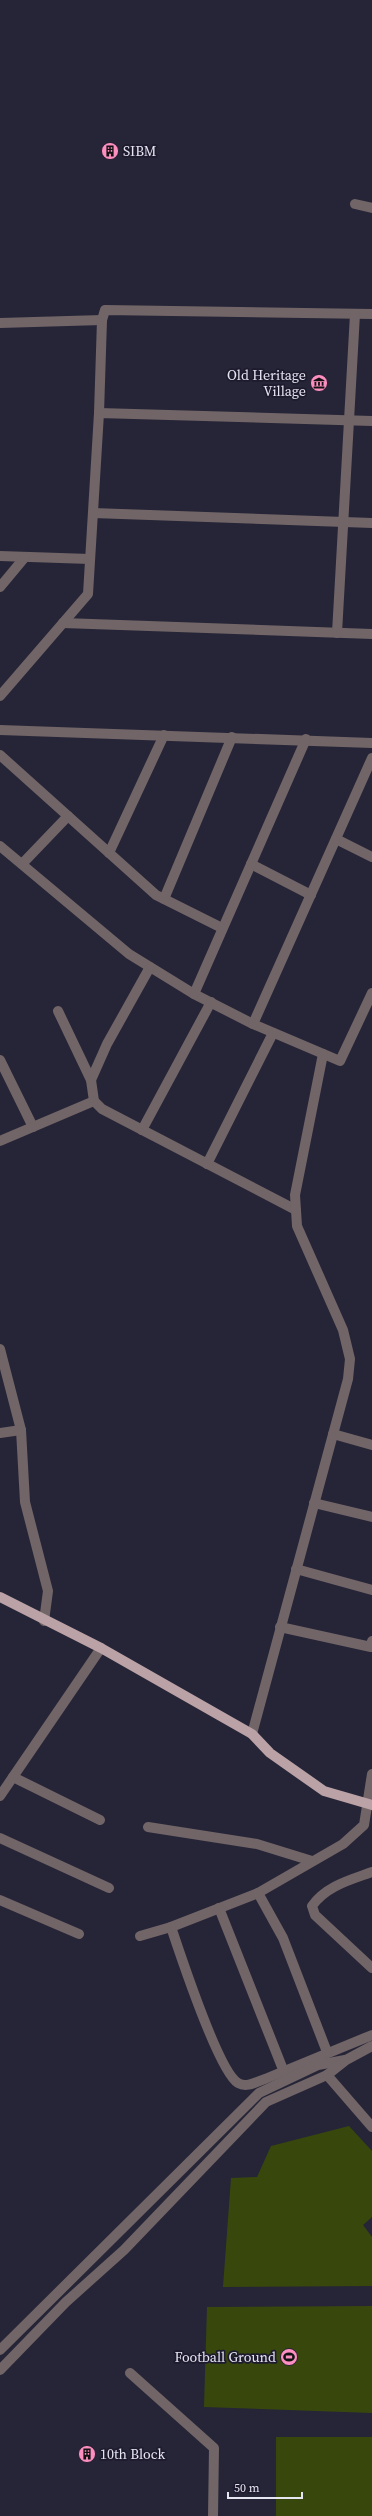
<svg xmlns="http://www.w3.org/2000/svg" width="372" height="2516" viewBox="0 0 372 2516" font-family="'Source Serif 4',serif">
<rect width="100%" height="100%" fill="#262537"/>
<g fill="#38480d">
<path d="M349 2126 372 2151V2217L363 2225 372 2237V2286L223 2287 231 2178 257 2177 271 2146Z"/>
<path d="M372 2306V2413L204 2407 207 2307Z"/>
<rect x="276" y="2437" width="96" height="79"/>
</g>
<g fill="none" stroke-linecap="round" stroke-linejoin="round">
<g stroke="#716567" stroke-width="10">
<path d="M355 204 372 208"/>
<path d="M0 323 102 320"/>
<path d="M99 413 102 320 105 310 372 314"/>
<path d="M93 513 372 523"/>
<path d="M0 556 90 559"/>
<path d="M0 587 25 557"/>
<path d="M63 623 372 634"/>
<path d="M337 633 355 314"/>
<path d="M0 696 88 594 99 413 372 421"/>
<path d="M0 730 372 743"/>
<path d="M0 755 156 895 222 928"/>
<path d="M336 839 372 857"/>
<path d="M0 846 129 954 194 994 253 1024 340 1061 372 993"/>
<path d="M109 853 164 735"/>
<path d="M22 864 68 816"/>
<path d="M251 864 311 895"/>
<path d="M164 899 232 737"/>
<path d="M150 967 107 1044 91 1080 94 1101 102 1109 296 1210"/>
<path d="M194 994 306 739"/>
<path d="M58 1011 91 1080"/>
<path d="M253 1024 372 758"/>
<path d="M0 1060 33 1127"/>
<path d="M142 1130 211 1002"/>
<path d="M0 1141 94 1101"/>
<path d="M207 1164 273 1033"/>
<path d="M0 1349 21 1430 25 1502 48 1591 44 1621"/>
<path d="M0 1433 21 1430"/>
<path d="M333 1434 372 1445"/>
<path d="M314 1503 372 1517"/>
<path d="M296 1569 372 1590"/>
<path d="M280 1627 371 1647 372 1641"/>
<path d="M252 1734 348 1379 350 1359 343 1330 297 1226 295 1195 323 1054"/>
<path d="M372 1774 364 1825 343 1844 258 1893 171 1927C180 1954 219 2072 238 2083 247 2088 256 2082 265 2079L372 2035"/>
<path d="M13 1777 100 1820"/>
<path d="M0 1796 101 1648"/>
<path d="M148 1827 257 1844 312 1861"/>
<path d="M0 1838 109 1888"/>
<path d="M372 1872C350 1880 326 1886 312 1906L315 1915 372 1968"/>
<path d="M258 1893 283 1938 327 2052"/>
<path d="M0 1900 79 1934"/>
<path d="M219 1908 284 2072"/>
<path d="M140 1936 171 1927"/>
<path d="M327 2075 372 2127"/>
<path d="M0 2350 259 2093 318 2065 345 2060"/>
<path d="M0 2370 66 2302 124 2250 266 2102 327 2075 346 2060 372 2046"/>
<path d="M130 2373 214 2448 213 2516"/>
</g>
<path stroke="#bba2a6" stroke-width="10" d="M0 1597 101 1648 252 1734 270 1753 324 1791 372 1805"/>
</g>
<defs>
<g id="building-disc" transform="scale(0.9)"><circle r="9.5" fill="#fd8ec0" stroke="#1d1b2d"/><path d="M-4-6H4V6H1V3H-1V6H-4ZM-2.5-4.3h1.7v1.8h-1.7ZM.8-4.3h1.7v1.8H.8ZM-2.5-1h1.7V.8h-1.7ZM.8-1h1.7V.8H.8Z" fill="#111"/></g>
<g id="museum-disc" transform="scale(0.9)"><circle r="9.5" fill="#fd8ec0" stroke="#1d1b2d"/><path d="M0-6L6-3V-2H-6V-3ZM-5-1h2V3h-2ZM-1-1h2V3h-2ZM3-1h2V3H3ZM-6 4H6V6H-6Z" fill="#111"/></g>
<g id="stadium-disc" transform="scale(0.9)"><circle r="9.5" fill="#fd8ec0" stroke="#1d1b2d"/><path d="M0-5a6.5 5 0 1 0 0 10a6.5 5 0 1 0 0-10ZM-3.5-1.8h7v3.6h-7Z" fill="#111"/></g>
</defs>
<g fill-rule="evenodd">
<use href="#building-disc" x="110" y="151"/>
<use href="#museum-disc" x="319" y="383"/>
<use href="#stadium-disc" x="289" y="2357"/>
<use href="#building-disc" x="87" y="2454"/>
</g>
<g text-anchor="middle" dominant-baseline="central" stroke-width="3.5" stroke-linejoin="round" paint-order="stroke">
<g font-size="14" fill="#e6e5f2" stroke="#1d1b2d" text-anchor="start">
<text x="123" y="151">SIBM</text>
<text x="306" y="375" text-anchor="end">Old Heritage<tspan x="306" dy="16">Village</tspan></text>
<text x="276" y="2357" text-anchor="end">Football Ground</text>
<text x="100" y="2454">10th Block</text>
</g>
</g>
<path d="M228 2492v6h74v-6" fill="none" stroke="#e6e5f2" stroke-width="2"/>
<text x="234" y="2492" font-size="12" fill="#e6e5f2" stroke="#1d1b2d" stroke-width="3" paint-order="stroke">50 m</text>
</svg>
